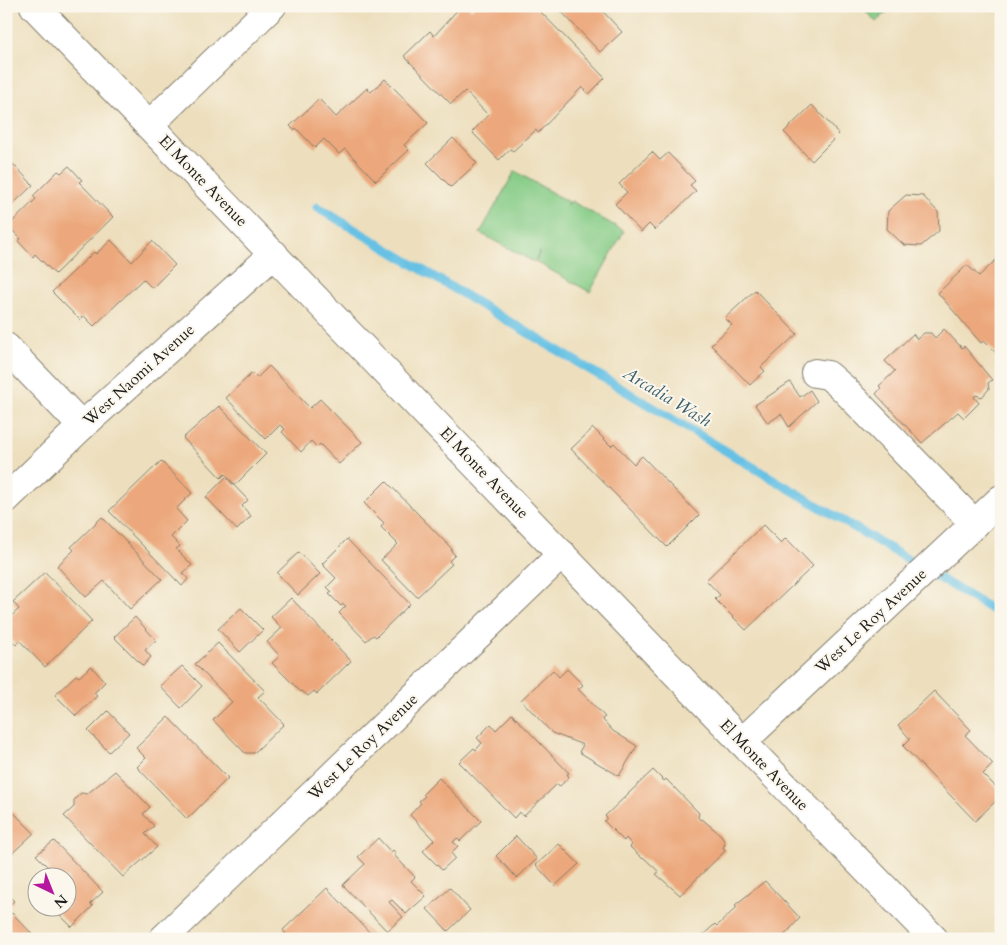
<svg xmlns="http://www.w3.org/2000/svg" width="1007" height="945" viewBox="0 0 1007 945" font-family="Cardo,serif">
<rect width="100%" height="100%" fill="#fbf7ec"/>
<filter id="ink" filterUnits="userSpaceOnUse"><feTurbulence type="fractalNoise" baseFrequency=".02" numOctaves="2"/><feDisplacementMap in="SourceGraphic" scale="10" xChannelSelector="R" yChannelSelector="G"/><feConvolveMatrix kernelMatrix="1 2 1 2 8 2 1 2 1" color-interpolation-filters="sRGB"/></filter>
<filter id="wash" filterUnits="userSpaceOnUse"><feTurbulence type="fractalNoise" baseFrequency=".0096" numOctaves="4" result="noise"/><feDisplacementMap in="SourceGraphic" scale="20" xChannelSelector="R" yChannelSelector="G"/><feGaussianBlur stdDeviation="1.12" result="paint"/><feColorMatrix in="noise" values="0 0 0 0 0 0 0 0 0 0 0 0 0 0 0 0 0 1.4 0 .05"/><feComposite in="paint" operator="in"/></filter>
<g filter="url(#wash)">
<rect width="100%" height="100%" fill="#eddfbe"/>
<g fill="#86cc87" stroke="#517452">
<path d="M861 6H893L876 22Z"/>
<path d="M515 171 568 202 567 207 571 201 624 231 590 292 536 262 540 251 534 262 480 233Z"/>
</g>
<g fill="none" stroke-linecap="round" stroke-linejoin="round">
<path stroke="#66c1e4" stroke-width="9" d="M317 207 1001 615"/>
</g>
<g id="blocks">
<g fill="#eca87b">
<path d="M461 6H468L471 10 475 6H535L605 78 589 94 582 87 538 133 536 130 513 151 510 149 499 160 472 132 488 115 465 91 451 104 404 56 430 31 434 36Z"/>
<path d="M556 6H598L622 32 600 52Z"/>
<path d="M385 79 428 123 404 145 409 150 376 181 345 149 339 154 324 139 315 148 296 128 294 130 290 126 319 99 336 117 367 88 371 92Z"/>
<path d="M812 105 839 134 812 161 784 132Z"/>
<path d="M453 138 477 163 451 187 427 163Z"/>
<path d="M652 152 660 160 668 153 695 181 690 185 696 191 655 230 649 224 641 232 615 204 627 192 619 184Z"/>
<path d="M13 164 33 185 10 207 6 204V170Z"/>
<path d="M69 166 82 180 79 182 113 217 55 274 35 254 33 257 18 241 21 239 8 226 36 199 33 196 58 171 61 173Z"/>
<path d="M906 195 923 196 938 212 939 231 921 246 904 245 887 229 888 211Z"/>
<path d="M111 240 132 262 152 241 175 265 152 288 143 279 94 326 84 316 80 320 52 292 94 252 96 254Z"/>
<path d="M1001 249V358L984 341 981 343 938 293 967 265 979 276 997 259V252Z"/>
<path d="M755 290 797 334 761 367 765 371 750 385 711 345 732 325 725 318Z"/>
<path d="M944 329 962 348 964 346 992 380 988 383 989 389 982 397 976 395 974 397 979 403 964 418 958 412 922 443 876 394 881 388 879 386 895 371 885 361 913 334 917 339 924 333H931L935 338Z"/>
<path d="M269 366 310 408 320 399 362 442 339 464 320 444 317 447 311 441 301 452 282 432 285 429 280 425 266 439 226 398 252 373 257 378Z"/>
<path d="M790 382 800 397 810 390 817 401 789 427 781 414 768 423 755 405Z"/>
<path d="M219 406 266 454 235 485 225 474 221 478 183 438Z"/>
<path d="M593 428 611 446 614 443 634 464 642 456 699 515 667 547 571 449Z"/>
<path d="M161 461 192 493 176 509 187 521 171 537 180 546 176 549 192 565 183 573 188 579 182 586 109 511Z"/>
<path d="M226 477 248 500 242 506 251 516 237 530 206 497Z"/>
<path d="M386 481 452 549 451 551 455 555 449 561 452 564 417 597 381 560 398 544 381 527 384 523 364 503Z"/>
<path d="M102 517 162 579 130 609 104 581 86 597 57 566 74 550 71 547Z"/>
<path d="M763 525 781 543 786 538 813 566 746 630 715 599 720 595 706 580Z"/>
<path d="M347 539 410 604 376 637 373 635 366 641 339 613 346 606 343 604 341 606 329 594 332 592 327 587 336 578 322 564Z"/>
<path d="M299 552 320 574 298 595 277 573Z"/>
<path d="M45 572 92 621 45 667 20 641 16 645 7 635 11 631 6 626V621L19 609 13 602Z"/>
<path d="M291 598 351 661 317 694 314 691 308 696 302 691 301 692 272 663 280 656 267 642 282 628 271 617Z"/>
<path d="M241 608 263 630 240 652 218 629Z"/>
<path d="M135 617 156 640 145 650 151 657 143 666 114 637Z"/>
<path d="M218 643 265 691 258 697 284 724 254 753H245L213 720 232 702 195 664Z"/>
<path d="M91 666 105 682 94 693 97 696 76 716 55 695 76 675 79 677Z"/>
<path d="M182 666 202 686 181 708 160 686Z"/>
<path d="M567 669 583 685 578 689 605 717 602 719 613 731 637 746 619 776 579 752 583 745 552 733 521 700 553 670 559 677Z"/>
<path d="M934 691 971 730 965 735 993 764 983 774 1001 792V796L975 821 903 746 910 739 898 725Z"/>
<path d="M108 711 129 733 109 752 88 731Z"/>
<path d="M512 714 569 773 567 774 569 777 560 786 557 784 524 816 519 812 514 818 459 762 474 748 476 750 482 743 477 738 491 724 496 730Z"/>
<path d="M168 717 228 778 187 819 137 767 146 758 136 748Z"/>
<path d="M653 770 664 781 666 779 699 813 698 817 700 820 702 819 721 835 725 843 723 848 726 850 680 895 656 874 659 872 644 858 643 859 630 847 632 845 626 838 624 841 604 821 607 818 605 816Z"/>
<path d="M115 771 150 807 143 814 154 826 145 834 157 847 123 877 64 816 74 807V800L81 793 87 794Z"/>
<path d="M439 778 481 821 460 841 457 838 453 842 458 846 451 853 455 858 442 870 423 851 434 840 410 815 421 803 419 801 425 796 423 794Z"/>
<path d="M12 811 34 833 6 859V817Z"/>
<path d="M516 836 537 859 517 878 496 856Z"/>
<path d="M378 838 391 852 393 850 396 853 394 855 415 877 411 881 426 896 406 914 392 900 389 902 403 917 387 931 343 885 365 864 358 857Z"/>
<path d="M54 841 103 892 90 904 93 906 72 927 53 908H68V878H41L50 869 36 855Z"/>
<path d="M559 844 579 864 555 886 536 865Z"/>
<path d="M38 875V891L31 881Z"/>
<path d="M765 881 800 918 781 939H704L702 936 715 924 717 926 737 907 735 905Z"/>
<path d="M327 888 376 939H288L285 935 286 934 283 930Z"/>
<path d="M450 888 470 910 448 931 427 909Z"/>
<path d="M6 893 14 901 6 908Z"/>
<path d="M12 913 37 939H6V919Z"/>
</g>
</g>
</g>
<g filter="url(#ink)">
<use href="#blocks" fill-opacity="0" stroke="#847e6d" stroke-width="1"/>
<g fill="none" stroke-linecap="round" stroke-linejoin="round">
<g stroke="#847e6d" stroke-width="30">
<g id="minor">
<path d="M34 6 742 742 934 939"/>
<path d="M149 125 272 6"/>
<path d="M6 347 82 426"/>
<path d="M815 373 828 375 843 388 975 524"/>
<path d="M6 499 82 426 274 254"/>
<path d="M742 742 1001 499"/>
<path d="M163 939 562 554"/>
</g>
</g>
<use href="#minor" stroke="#fff" stroke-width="28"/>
</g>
</g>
<g text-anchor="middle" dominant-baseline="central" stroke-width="4" stroke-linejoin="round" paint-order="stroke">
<g font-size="16" fill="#1c1c1c" stroke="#fbf7ec">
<text transform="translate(203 181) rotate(46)">El Monte Avenue</text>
<text transform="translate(139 375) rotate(-42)">West Naomi Avenue</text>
<text transform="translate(484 473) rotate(46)">El Monte Avenue</text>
<text transform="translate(871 621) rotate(-43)">West Le Roy Avenue</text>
<text transform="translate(363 747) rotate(-44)">West Le Roy Avenue</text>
<text transform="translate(764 765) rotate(46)">El Monte Avenue</text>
</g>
<g font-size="18" font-style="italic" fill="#3a5e6c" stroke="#fbf7ec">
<text transform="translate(667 397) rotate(31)">Arcadia Wash</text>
</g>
</g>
<rect width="1007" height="945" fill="none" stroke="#fbf7ec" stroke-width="25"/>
<g transform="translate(52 892) rotate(137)"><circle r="24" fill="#fbf7ec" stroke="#a29f99"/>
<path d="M0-4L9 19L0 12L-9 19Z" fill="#b5179e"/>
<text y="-8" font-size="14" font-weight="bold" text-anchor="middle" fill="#1c1c1c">N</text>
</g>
</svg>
